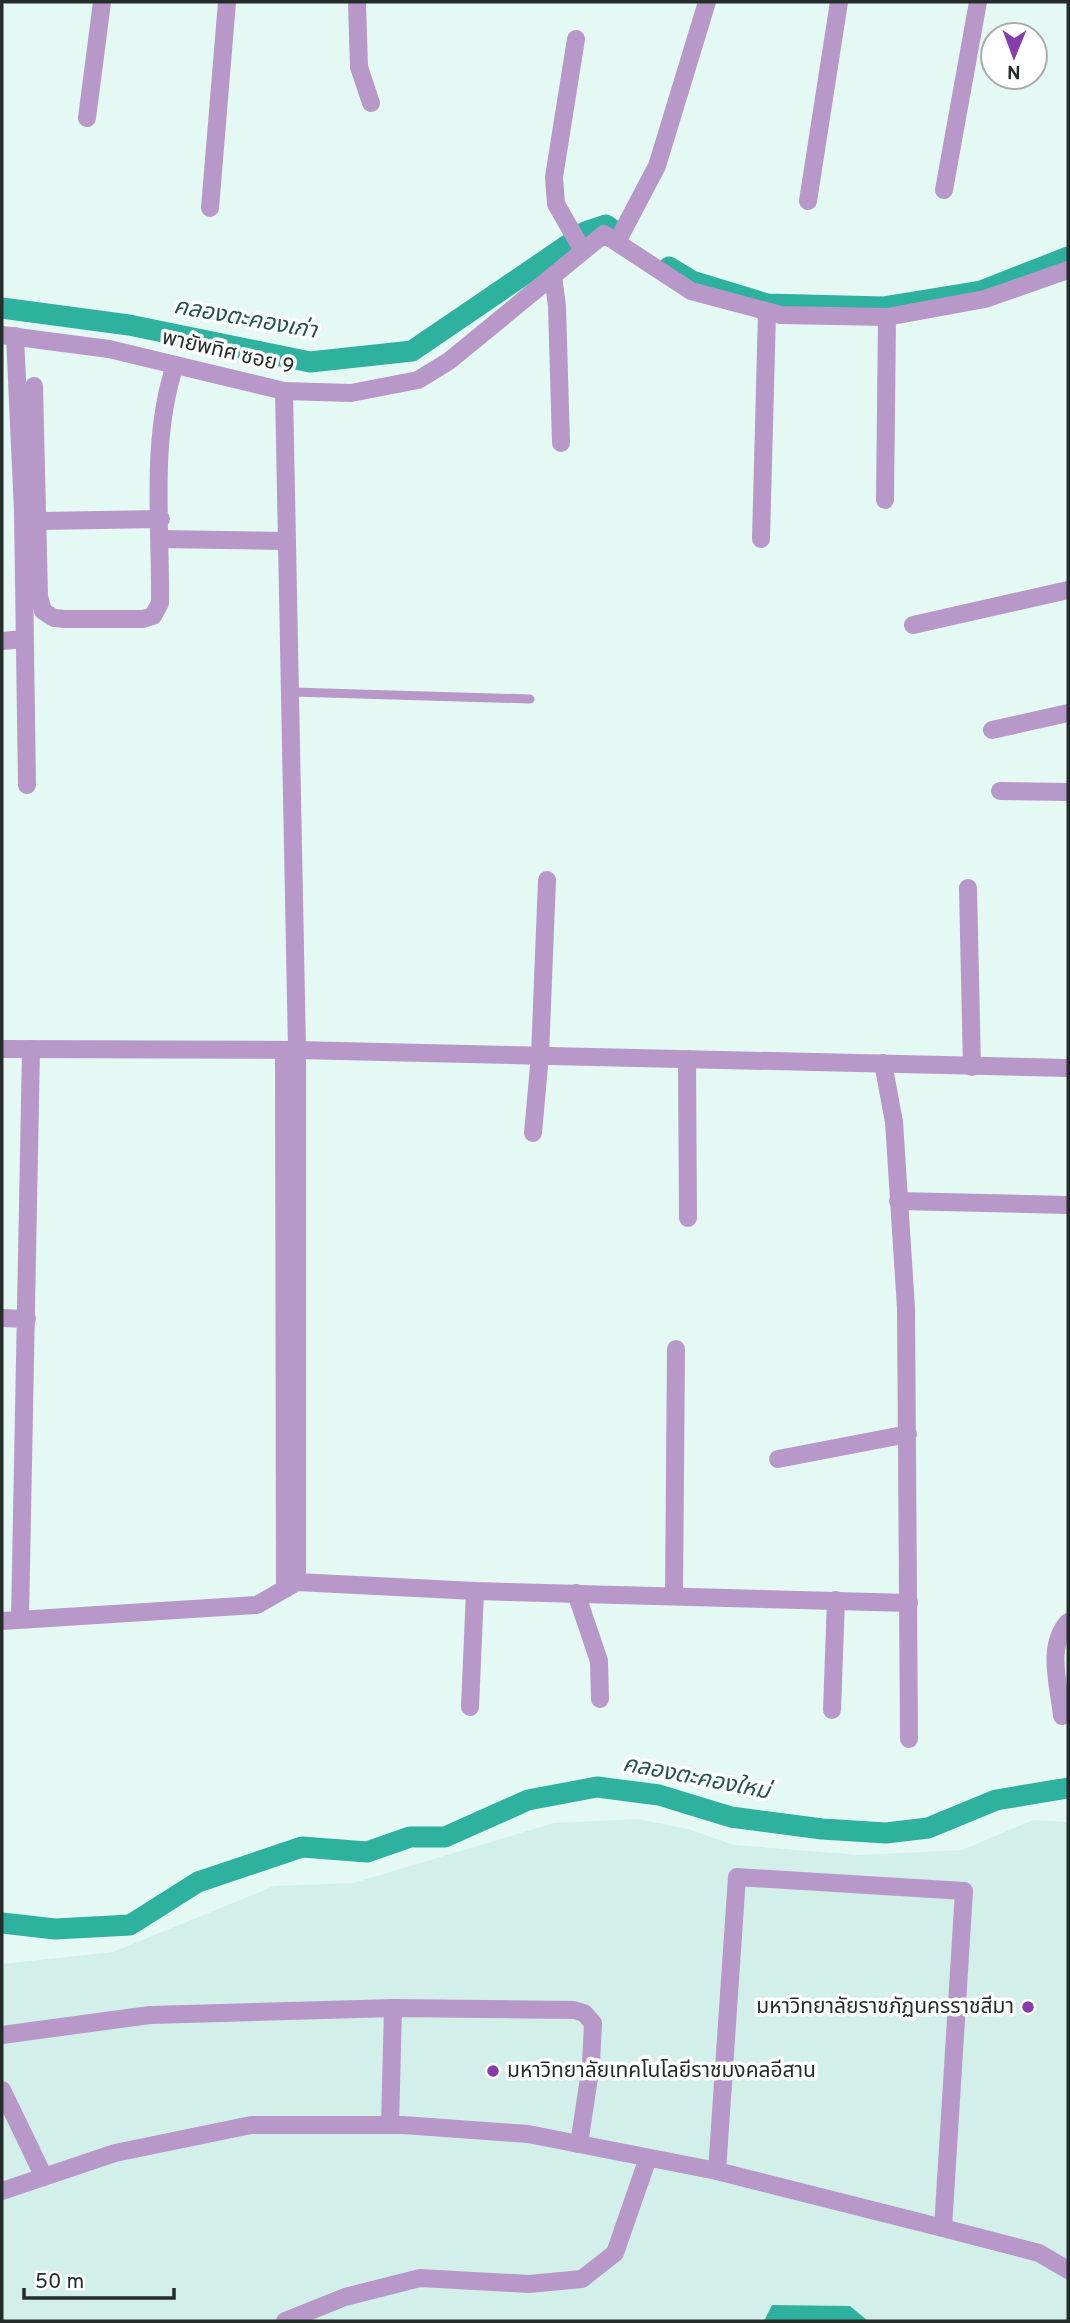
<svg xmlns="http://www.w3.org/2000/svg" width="1070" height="2323" viewBox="0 0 1070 2323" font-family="Overpass,'Noto Sans Thai',sans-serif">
<rect width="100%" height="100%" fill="#e4f9f4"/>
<path fill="#d2f0e9" d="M638 1819 688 1829 734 1845 861 1855 962 1850 1033 1820 1068 1822V2321H2V1964L113 1952 274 1886 353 1883 554 1823Z"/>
<path fill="#2fb19f" d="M772 2305 850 2306 868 2321H764Z"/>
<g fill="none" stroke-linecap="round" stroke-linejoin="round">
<g stroke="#2fb19f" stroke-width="21">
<path d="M585 232 606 225 613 230"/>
<path d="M669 267 692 281 767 304 883 307 981 291 1068 257"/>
<path d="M2 308 129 325 310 362 412 351 572 242"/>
<path d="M2 1923 55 1929 130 1925 198 1882 302 1847 367 1852 410 1837H445L528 1800 597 1787 659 1795 731 1817 822 1829 886 1833 928 1828 996 1800 1068 1788"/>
</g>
<path stroke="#b798c9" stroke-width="9" d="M292 692 530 699"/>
<g stroke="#b798c9" stroke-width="18">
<path d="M357 2 359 67 371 103"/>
<path d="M576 39 554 177 556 204 583 251"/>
<path d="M87 118 102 2"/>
<path d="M944 190 978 2"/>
<path d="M808 201 839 2"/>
<path d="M210 208 227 2"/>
<path d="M617 242 657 166 707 2"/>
<path d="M553 276 557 306 561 443"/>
<path d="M2 335 109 349 284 391 351 393 418 380 449 361 604 234 691 291 781 315 887 317 985 299 1068 270"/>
<path d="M15 336 23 512 27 785"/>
<path d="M34 386 39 596 43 611 54 618 65 619H143L153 616 160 603C161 524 150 441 175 365"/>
<path d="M284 391 297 1050V1582"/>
<path d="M885 500 887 317"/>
<path d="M39 521 161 519"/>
<path d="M161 539 287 541"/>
<path d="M761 539 767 312"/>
<path d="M913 625 1068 590"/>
<path d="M2 641 24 639"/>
<path d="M992 730 1068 713"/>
<path d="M1000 791 1068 792"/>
<path d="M968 888 972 1067"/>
<path d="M2 1049 297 1050 1068 1068"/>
<path d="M284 1050 285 1589"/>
<path d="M687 1059 688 1218"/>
<path d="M883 1063 894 1122 906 1308 909 1739"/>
<path d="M533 1133 540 1055 547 880"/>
<path d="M898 1201 1068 1205"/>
<path d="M2 1318 27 1319"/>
<path d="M778 1459 908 1434"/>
<path d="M576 1593 599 1661 600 1699"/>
<path d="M674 1595 676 1349"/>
<path d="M20 1619 31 1049"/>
<path d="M2 1621 257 1605 297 1582 475 1591 909 1603"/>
<path d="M470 1707 475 1591"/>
<path d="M832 1710 836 1600"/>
<path d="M1062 1716C1059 1685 1046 1647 1068 1622"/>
<path d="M2 2035 150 2015 393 2008 574 2010 584 2013 593 2023 591 2064"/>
<path d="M2 2090 44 2177"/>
<path d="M390 2125 393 2008"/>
<path d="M579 2144 589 2078"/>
<path d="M717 2171 737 1877 964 1891 943 2228"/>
<path d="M2 2191 115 2153 251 2125H403L528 2134 717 2171 943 2228 1039 2253 1068 2270"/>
<path d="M285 2321 345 2297 420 2278 529 2284 582 2279 615 2253 648 2158"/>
</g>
</g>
<g fill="#873cae" stroke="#fff" stroke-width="2.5">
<circle cx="1028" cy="2007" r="7"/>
<circle cx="493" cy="2071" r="7"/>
</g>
<g text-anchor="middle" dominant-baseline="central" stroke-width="7" stroke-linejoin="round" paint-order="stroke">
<g font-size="21" fill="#252d2b" stroke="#fff">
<text transform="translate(228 353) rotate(13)">พายัพทิศ ซอย 9</text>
</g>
<g font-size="21" fill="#252d2b" stroke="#fff" text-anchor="end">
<text x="1014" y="2007">มหาวิทยาลัยราชภัฏนครราชสีมา</text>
<text x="507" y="2071" text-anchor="start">มหาวิทยาลัยเทคโนโลยีราชมงคลอีสาน</text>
</g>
<g font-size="23" font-style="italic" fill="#22554d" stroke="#fff">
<text transform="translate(245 320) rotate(10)">คลองตะคองเก่า</text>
<text transform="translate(696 1779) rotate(11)">คลองตะคองใหม่</text>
</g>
</g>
<rect width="1070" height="2323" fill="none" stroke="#252d2b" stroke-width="7"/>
<g transform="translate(1014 56) rotate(181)"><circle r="33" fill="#ffffff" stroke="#a8abaa" stroke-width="2"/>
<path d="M0-5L12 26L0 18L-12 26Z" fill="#873cae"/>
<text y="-10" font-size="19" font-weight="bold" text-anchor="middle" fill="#252d2b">N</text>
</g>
<path d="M24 2288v10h150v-10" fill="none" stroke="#252d2b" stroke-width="3.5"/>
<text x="35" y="2288" font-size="21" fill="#252d2b" stroke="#ffffff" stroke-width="5" paint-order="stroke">50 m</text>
</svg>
